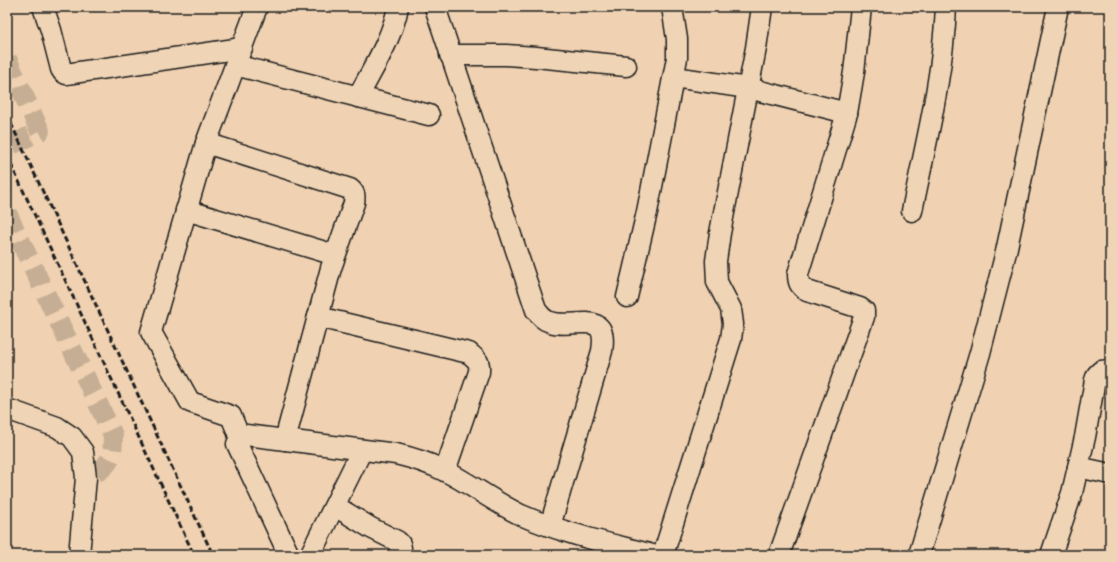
<svg xmlns="http://www.w3.org/2000/svg" width="1117" height="562" viewBox="0 0 1117 562" font-family="'Gochi Hand',sans-serif">
<rect width="100%" height="100%" fill="#f0d2b2"/>
<filter id="ink" filterUnits="userSpaceOnUse"><feTurbulence type="fractalNoise" baseFrequency=".025" numOctaves="2"/><feDisplacementMap in="SourceGraphic" scale="8" xChannelSelector="R" yChannelSelector="G"/><feConvolveMatrix kernelMatrix="1 2 1 2 8 2 1 2 1" color-interpolation-filters="sRGB"/></filter>
<g filter="url(#ink)">
<g fill="none" stroke-linecap="round" stroke-linejoin="round">
<g stroke="#c6ae94" stroke-width="20" stroke-dasharray="20 10" stroke-linecap="butt">
<path d="M7 59 40 131 7 147"/>
<path d="M7 213 113 435C113 461 109 467 86 478"/>
</g>
<g stroke="#1c1c1c" stroke-width="23">
<g id="street">
<path d="M43 7 51 30 61 69 63 72 66 74 242 48"/>
<path d="M435 7 536 310C540 315 543 320 550 322 574 330 609 307 602 351L550 526"/>
<path d="M450 55H506L536 57 626 66"/>
<path d="M235 65 429 115"/>
<path d="M674 77 748 88 847 113"/>
<path d="M358 97C373 68 392 39 398 7"/>
<path d="M206 143 350 189C355 193 355 196 354 203L331 268 285 440"/>
<path d="M186 210 335 255"/>
<path d="M912 211C926 143 943 76 946 7"/>
<path d="M627 297 647 212 677 58V39L672 7"/>
<path d="M318 317 469 353C477 360 480 361 479 372L445 471"/>
<path d="M7 409 57 427 72 437 83 452 86 478 79 555"/>
<path d="M240 438 231 416 190 402 151 332 206 143 257 7"/>
<path d="M1078 467 1110 474"/>
<path d="M335 506 371 528 397 541 400 544 401 548 399 555"/>
<path d="M289 555 237 444 240 438 246 435 396 454C413 458 429 463 445 471 471 484 494 502 521 515 562 533 608 543 652 555"/>
<path d="M310 555 362 450"/>
<path d="M663 555 731 339 733 324 731 309 717 282 716 261 720 233 756 48 762 7"/>
<path d="M779 555 864 317V311L860 308 807 291C800 286 798 283 798 274L847 113 854 72 861 7"/>
<path d="M919 555 980 353 1006 252 1058 7"/>
<path d="M1051 555 1072 493 1085 437 1095 380 1097 375 1101 371 1110 370"/>
</g>
</g>
<use href="#street" stroke="#efd5b6" stroke-width="20"/>
<g stroke="#1c1c1c" stroke-width="3" stroke-dasharray="6 3" stroke-linecap="butt">
<path d="M7 115 213 555"/>
<path d="M7 156 194 555"/>
</g>
</g>
</g>
<rect width="1117" height="562" fill="none" stroke="#efd5b6" stroke-width="24"/>
<rect x="12" y="12" width="1093" height="538" fill="none" stroke="#1c1c1c" stroke-width="1.5" filter="url(#ink)"/>
</svg>
